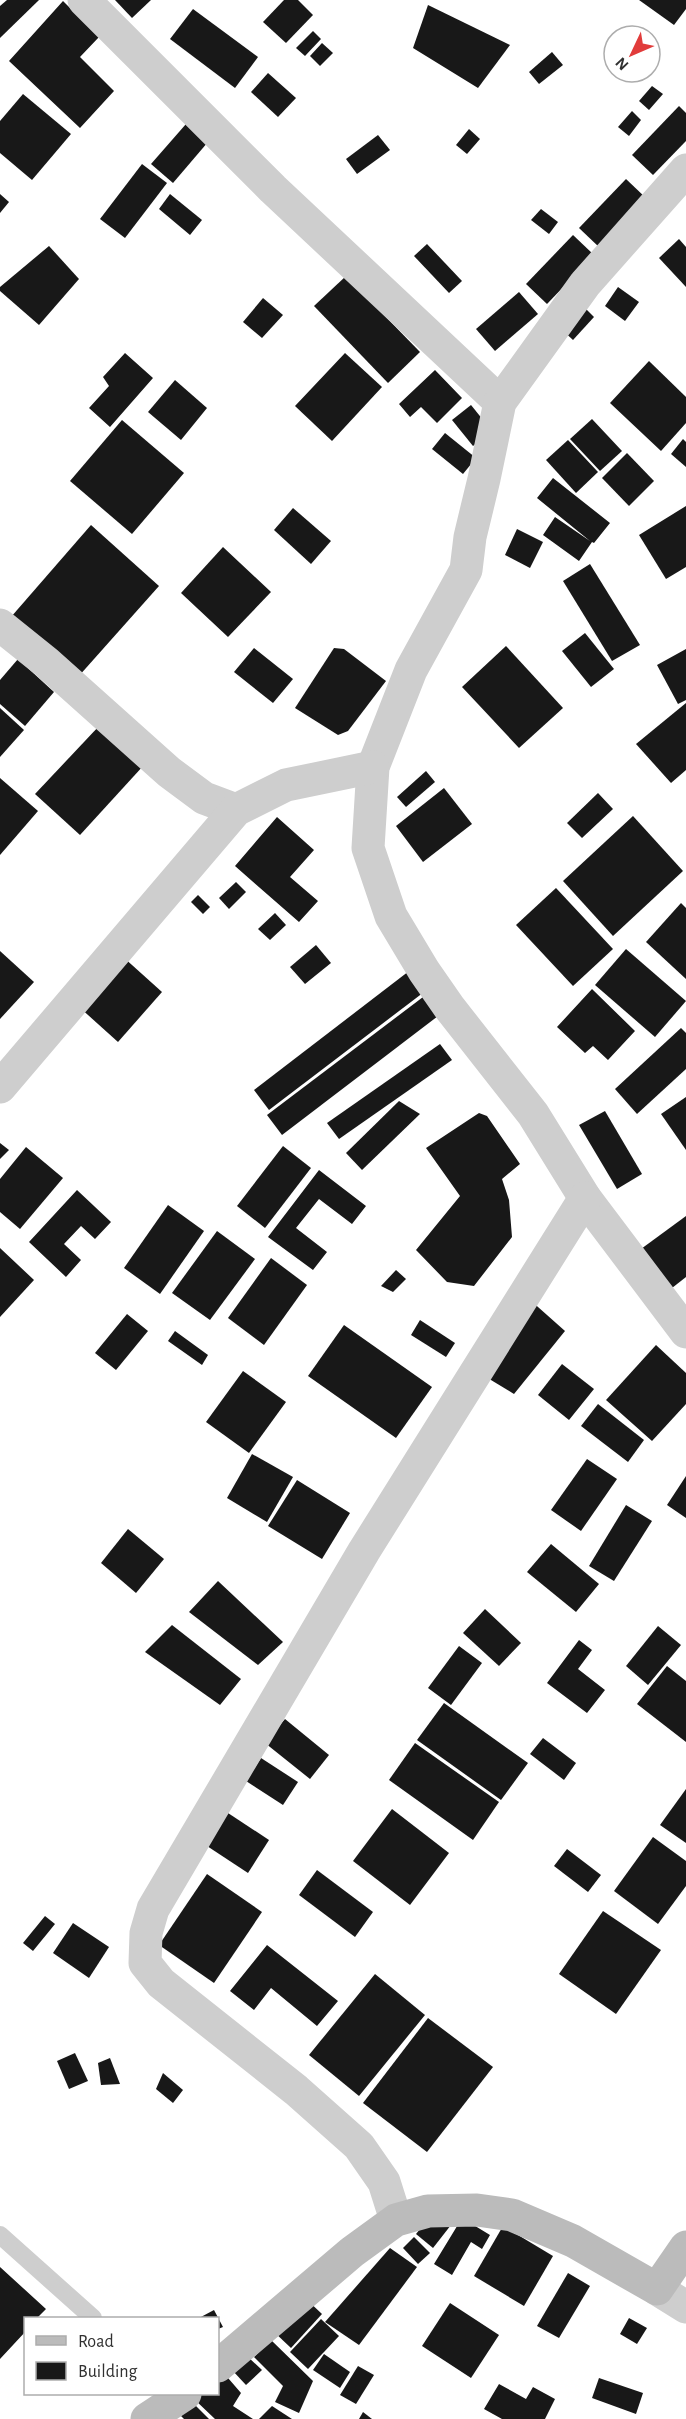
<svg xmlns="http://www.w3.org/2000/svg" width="686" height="2419" viewBox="0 0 686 2419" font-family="'Alegreya Sans',sans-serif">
<rect width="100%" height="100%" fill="#fff"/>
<g fill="#181818">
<path d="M7 0H39L0 38V6Z"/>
<path d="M115 0H151L132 18Z"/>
<path d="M284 0H298L313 15 286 43 263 22Z"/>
<path d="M639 0H686V9L674 25Z"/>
<path d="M63 1 99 37 80 57 114 91 80 128 9 61Z"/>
<path d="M428 5 510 45 478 88 413 48Z"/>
<path d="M193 9 258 57 235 88 170 39Z"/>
<path d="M313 31 321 39 305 56 296 48Z"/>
<path d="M322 43 333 53 320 66 310 56Z"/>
<path d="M552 52 563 65 539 84 529 72Z"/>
<path d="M268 73 296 98 278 117 251 92Z"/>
<path d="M652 86 663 94 649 110 639 101Z"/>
<path d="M23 94 71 134 32 180 0 153V121Z"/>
<path d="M679 106 686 113V141L653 175 632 155Z"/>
<path d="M632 111 641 120 629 136 618 127Z"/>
<path d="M186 124 208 142 173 183 151 164Z"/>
<path d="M469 129 480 139 467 154 456 145Z"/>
<path d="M378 135 390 150 357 174 346 159Z"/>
<path d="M142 164 167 183 125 238 100 219Z"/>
<path d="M626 179 647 199 600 248 579 228Z"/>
<path d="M0 194 9 202 0 213Z"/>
<path d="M170 194 202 220 190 235 159 209Z"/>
<path d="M541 209 558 222 549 234 531 220Z"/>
<path d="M573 235 594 255 547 304 526 284Z"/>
<path d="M679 239 686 247V287L659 258Z"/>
<path d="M427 244 462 281 449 293 414 256Z"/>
<path d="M49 246 79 279 39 325 0 291V287Z"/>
<path d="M346 276 420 352 388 383 314 306Z"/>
<path d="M618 287 639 302 625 321 605 306Z"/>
<path d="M519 292 538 314 495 351 476 329Z"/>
<path d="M263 298 283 315 262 338 243 322Z"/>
<path d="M581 304 594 317 573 340 559 327Z"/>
<path d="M125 353 153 378 110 427 89 408 109 386 103 377Z"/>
<path d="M345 353 382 387 332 441 295 406Z"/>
<path d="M649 361 686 397V423L661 451 610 403Z"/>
<path d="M435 370 462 398 437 423 421 407 410 417 399 404Z"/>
<path d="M175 380 207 408 181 440 148 412Z"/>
<path d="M471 405 492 431 473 446 452 420Z"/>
<path d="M592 419 622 451 600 471 570 439Z"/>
<path d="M122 420 184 473 132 534 70 481Z"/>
<path d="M445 433 476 458 463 474 432 449Z"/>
<path d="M683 439 686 442V467L671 454Z"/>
<path d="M568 440 598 472 576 493 546 460Z"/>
<path d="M627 453 654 481 629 506 602 478Z"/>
<path d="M553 478 610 523 594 543 592 542 579 561 543 535 555 517 590 541 537 498Z"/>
<path d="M686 506V567L666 579 639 535Z"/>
<path d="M293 508 331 541 311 564 274 530Z"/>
<path d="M91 525 159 586 78 677 11 617Z"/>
<path d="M517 529 543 542 530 568 505 555Z"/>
<path d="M223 547 271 592 228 637 181 593Z"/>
<path d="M590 564 640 645 612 661 563 581Z"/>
<path d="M585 633 614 669 591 687 562 651Z"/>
<path d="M506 646 563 708 519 748 462 687Z"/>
<path d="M254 648 293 679 273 703 234 672Z"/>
<path d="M334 648 344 649 386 681 348 731 338 735 295 708Z"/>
<path d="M686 649V700L678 704 657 665Z"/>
<path d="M18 659 54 692 25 726 0 704V680Z"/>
<path d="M686 703V770L671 783 636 744Z"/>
<path d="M0 708 24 730 0 757Z"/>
<path d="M100 725 144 765 80 835 35 794Z"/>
<path d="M426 771 435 782 406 807 397 797Z"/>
<path d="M0 778 38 811 0 855Z"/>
<path d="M444 788 472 824 423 862 396 826Z"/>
<path d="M598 793 613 809 582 838 567 823Z"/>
<path d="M633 816 683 871 613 936 563 881Z"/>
<path d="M277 817 314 850 290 877 318 901 299 922 235 866Z"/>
<path d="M236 882 246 892 229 909 219 898Z"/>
<path d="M556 888 613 949 573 986 516 925Z"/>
<path d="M198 895 210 907 203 914 191 902Z"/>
<path d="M681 903 686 908V979L646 942Z"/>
<path d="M275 913 286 925 270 940 258 929Z"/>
<path d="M316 945 331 963 305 984 290 967Z"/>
<path d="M626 949 686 1001 655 1037 595 985Z"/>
<path d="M0 951 34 982 0 1019Z"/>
<path d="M122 956 162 992 118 1042 78 1006Z"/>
<path d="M413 968 428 989 269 1110 254 1090Z"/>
<path d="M592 989 635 1031 608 1060 593 1046 585 1053 557 1027Z"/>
<path d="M427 994 442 1013 282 1135 267 1115Z"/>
<path d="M681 1028 686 1033V1069L637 1114 615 1089Z"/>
<path d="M440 1044 452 1060 339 1139 327 1123Z"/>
<path d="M686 1097V1150L661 1114Z"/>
<path d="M399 1101 420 1114 362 1170 346 1153Z"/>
<path d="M605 1111 642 1174 617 1189 579 1125Z"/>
<path d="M479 1113 487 1116 520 1164 502 1179 509 1200 512 1237 474 1286 447 1282 416 1250 460 1196 426 1148Z"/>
<path d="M0 1143 9 1150 0 1159Z"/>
<path d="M283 1146 311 1168 265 1228 237 1206Z"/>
<path d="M26 1147 63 1178 20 1229 0 1212V1179Z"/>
<path d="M319 1170 366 1206 352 1224 319 1199 296 1228 327 1252 313 1270 268 1237Z"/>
<path d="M77 1190 111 1222 95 1239 81 1226 64 1244 81 1260 66 1277 29 1242Z"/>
<path d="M168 1205 204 1231 160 1294 124 1268Z"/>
<path d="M686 1216V1277L672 1288 641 1249Z"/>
<path d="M217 1231 255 1259 210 1320 172 1293Z"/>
<path d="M0 1248 34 1280 0 1317Z"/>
<path d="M271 1258 307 1285 264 1345 228 1318Z"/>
<path d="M396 1270 406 1279 393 1292 381 1286Z"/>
<path d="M529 1299 565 1331 514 1394 486 1377Z"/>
<path d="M127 1314 148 1331 116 1370 95 1353Z"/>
<path d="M420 1320 455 1343 446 1357 411 1335Z"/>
<path d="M344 1325 432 1387 396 1438 308 1376Z"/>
<path d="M175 1331 208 1355 202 1365 168 1341Z"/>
<path d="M656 1345 686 1373V1404L652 1441 606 1400Z"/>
<path d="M562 1364 594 1389 569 1420 538 1395Z"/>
<path d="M243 1371 286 1402 249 1453 206 1422Z"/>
<path d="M598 1404 644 1440 628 1462 581 1426Z"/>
<path d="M252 1454 293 1477 267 1522 227 1498Z"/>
<path d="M587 1459 617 1479 581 1531 551 1510Z"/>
<path d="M686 1476V1518L667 1505Z"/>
<path d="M297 1480 350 1513 322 1559 268 1526Z"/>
<path d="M626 1505 652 1521 614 1581 589 1566Z"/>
<path d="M128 1529 164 1559 136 1593 101 1563Z"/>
<path d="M551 1544 599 1584 576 1612 527 1572Z"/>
<path d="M218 1581 283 1642 258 1665 189 1612Z"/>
<path d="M485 1609 521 1643 499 1666 463 1633Z"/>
<path d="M172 1625 241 1679 220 1705 145 1652Z"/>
<path d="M658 1626 681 1645 648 1685 626 1666Z"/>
<path d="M579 1640 592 1650 578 1669 605 1690 587 1713 547 1683Z"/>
<path d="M459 1646 482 1663 451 1705 428 1688Z"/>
<path d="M667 1666 686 1681V1742L637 1704Z"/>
<path d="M444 1703 528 1763 501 1800 417 1740Z"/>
<path d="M285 1719 329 1755 310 1779 265 1743Z"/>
<path d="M543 1738 576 1763 564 1780 530 1754Z"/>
<path d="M415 1743 499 1802 473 1840 389 1780Z"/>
<path d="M261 1758 298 1782 283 1805 246 1781Z"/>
<path d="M686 1789V1843L660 1825Z"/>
<path d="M392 1809 449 1853 410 1905 353 1861Z"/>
<path d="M228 1813 269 1840 248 1873 207 1846Z"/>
<path d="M653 1837 686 1861V1886L658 1924 614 1891Z"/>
<path d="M567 1849 601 1875 588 1892 554 1866Z"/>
<path d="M317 1870 373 1912 355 1937 299 1895Z"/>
<path d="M207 1874 262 1912 214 1983 159 1945Z"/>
<path d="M603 1911 661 1950 616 2014 559 1974Z"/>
<path d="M45 1916 55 1924 33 1951 23 1943Z"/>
<path d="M73 1923 109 1947 89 1978 53 1953Z"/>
<path d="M267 1945 338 2001 317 2026 271 1988 254 2010 230 1991Z"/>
<path d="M375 1974 425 2015 359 2096 309 2055Z"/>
<path d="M428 2018 493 2067 427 2152 363 2103Z"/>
<path d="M75 2053 88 2081 69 2089 57 2061Z"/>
<path d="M110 2058 120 2084 101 2085 98 2063Z"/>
<path d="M163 2073 183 2090 173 2103 156 2089Z"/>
<path d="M434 2212 451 2225 433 2248 416 2234Z"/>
<path d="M462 2218 490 2235 482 2249 471 2242 452 2275 434 2264Z"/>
<path d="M503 2226 553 2256 524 2306 474 2276Z"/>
<path d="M414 2237 430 2253 418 2264 403 2248Z"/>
<path d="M390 2248 417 2267 359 2345 325 2322Z"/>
<path d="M0 2267 46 2309 37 2318H26V2331L0 2359Z"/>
<path d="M568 2273 590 2286 559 2338 537 2326Z"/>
<path d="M304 2297 322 2314 291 2348 273 2331Z"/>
<path d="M450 2303 499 2335 471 2378 422 2346Z"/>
<path d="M214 2310 223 2327 218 2329V2318H199Z"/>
<path d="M629 2318 647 2328 637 2344 620 2334Z"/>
<path d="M321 2319 339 2336 308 2369 290 2352Z"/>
<path d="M271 2340 313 2381 299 2413 275 2402 283 2386 254 2357Z"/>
<path d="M324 2354 350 2372 340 2388 313 2370Z"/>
<path d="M247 2356 262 2370 246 2385 232 2370Z"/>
<path d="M358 2366 374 2375 356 2404 340 2395Z"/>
<path d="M222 2371 241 2393 233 2406 253 2419H215L194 2399 199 2394H218V2376Z"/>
<path d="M599 2378 643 2393 636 2414 592 2398Z"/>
<path d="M499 2384 526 2399 533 2387 555 2399 545 2419H502L484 2409Z"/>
<path d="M194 2404 209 2419H184L181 2416Z"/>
<path d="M272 2406 292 2419H259Z"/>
<path d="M363 2412 372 2419H359Z"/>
</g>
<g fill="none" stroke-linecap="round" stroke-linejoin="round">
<path stroke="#cecece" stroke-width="18" d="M0 2235 93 2318"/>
<g stroke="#cecece" stroke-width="33">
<path d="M84 0 273 189 500 402"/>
<path d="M686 170 585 284 500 402 484 479 470 537 466 570 411 670 373 767 368 848 391 916 424 971 449 1007 533 1114 585 1198 686 1332"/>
<path d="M0 625 46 662 169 772 204 798 236 810"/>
<path d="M0 1087 236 810 286 785 373 767"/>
<path d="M396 2220 384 2182 359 2146 296 2090 161 1983 145 1963 146 1933 153 1909 364 1551 585 1198"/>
<path d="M657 2289 686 2307"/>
</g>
<g stroke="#bbb" stroke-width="33">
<path d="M218 2366 352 2252 396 2220 428 2211 477 2210 512 2215 573 2241 657 2289 686 2247"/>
<path d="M147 2419 185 2394"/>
</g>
</g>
<rect x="24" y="2317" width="195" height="78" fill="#ffffff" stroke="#adadad" stroke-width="1.5"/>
<rect x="36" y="2336" width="30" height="9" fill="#bbbbbb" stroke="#adadad" stroke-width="1.5"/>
<text x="78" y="2347" font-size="18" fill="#313131">Road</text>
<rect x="36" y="2362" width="30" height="18" fill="#181818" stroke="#adadad" stroke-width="1.5"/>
<text x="78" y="2377" font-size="18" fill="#313131">Building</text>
<g transform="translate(632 54) rotate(226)"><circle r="28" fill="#ffffff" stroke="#adadad" stroke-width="1.5"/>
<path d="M0-4.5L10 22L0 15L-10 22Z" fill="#e13c3b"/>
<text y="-9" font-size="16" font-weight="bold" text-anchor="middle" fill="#313131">N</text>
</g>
</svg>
